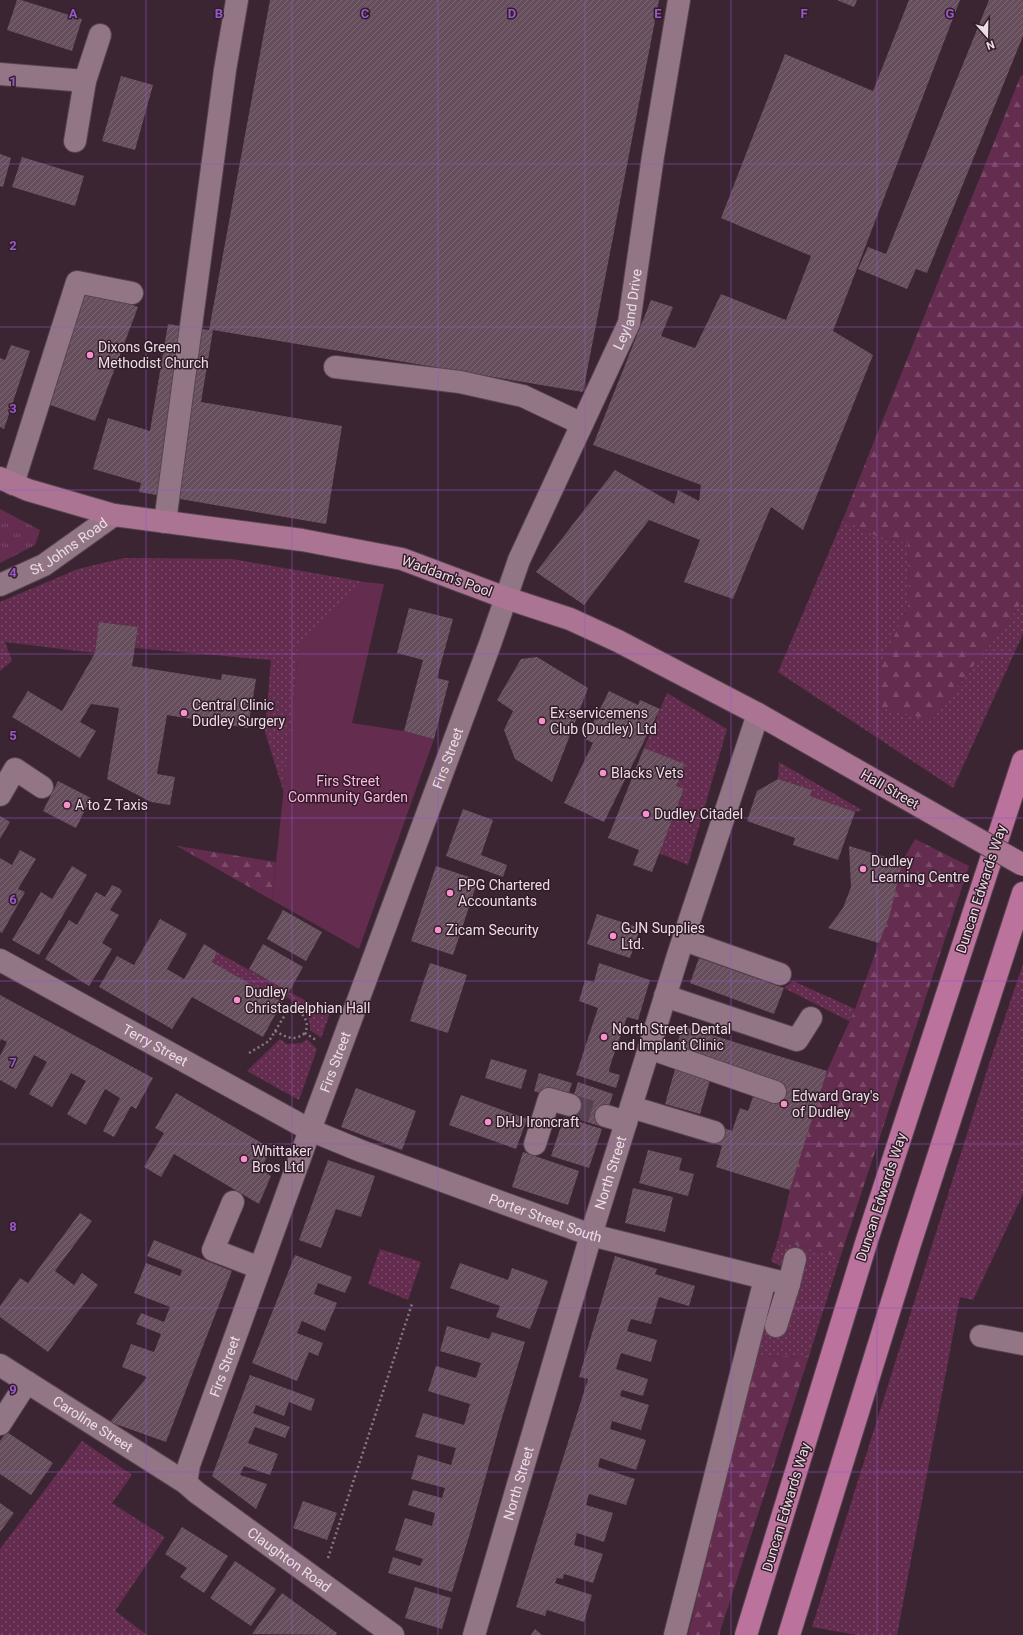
<svg xmlns="http://www.w3.org/2000/svg" width="1023" height="1635" viewBox="0 0 1023 1635" font-family="Roboto,sans-serif">
<defs>
<pattern id="grass-dots" width="8" height="8" patternUnits="userSpaceOnUse"><rect width="8" height="8" fill="#642c4f"/><path d="M2 2h.1M6 6h.1" fill="none" stroke="#7a4a68" stroke-width="1.8" stroke-linecap="round"/></pattern>
<pattern id="forest-firs" width="22" height="20" patternUnits="userSpaceOnUse"><rect width="22" height="20" fill="#642c4f"/><path d="M5 1l3.5 6h-7zM16 11l3.5 6h-7z" fill="#7a4a68"/></pattern>
<pattern id="park-tufts" width="24" height="20" patternUnits="userSpaceOnUse"><rect width="24" height="20" fill="#642c4f"/><path d="M3 7l-1-3M5 7V3M7 7l1-3M15 17l-1-3M17 17v-4M19 17l1-3" fill="none" stroke="#7a4a68"/></pattern>
<pattern id="building-hatch" width="6" height="6" patternUnits="userSpaceOnUse"><rect width="6" height="6" fill="#674e5c"/><path d="M-1 1l2-2M0 6l6-6M5 7l2-2" fill="none" stroke="#7d6773"/></pattern>
</defs>
<rect width="100%" height="100%" fill="#3c2533"/>
<g fill="url(#grass-dots)">
<path d="M843 519 876 536 908 543 909 604 881 664 932 720 1023 601V634L953 788 778 672Z"/>
<path d="M124 558 232 559 365 582 299 646 284 793 265 732 271 660 135 648 138 627 100 622 95 653 5 642 12 661 0 671V602L78 569Z"/>
<path d="M667 693 727 729 688 865 659 853 684 790 676 786 685 764 644 748Z"/>
<path d="M779 762 862 810 855 812 810 796 812 790 778 779Z"/>
<path d="M217 952 289 992 330 1013 321 1038 310 1030C311 1013 299 1007 287 997L282 1002 212 962Z"/>
<path d="M1023 964V1194L973 1300 960 1297 897 1635H857L812 1627 989 1064Z"/>
<path d="M793 981 855 1009 849 1021 784 988Z"/>
<path d="M280 1039 287 1044 302 1043 307 1039 317 1049 299 1100 247 1071Z"/>
<path d="M778 1240 840 1258 809 1356 755 1357 770 1292 777 1296 785 1269 771 1261Z"/>
<path d="M380 1249 421 1262 408 1300 368 1284Z"/>
<path d="M82 1441 132 1475 112 1503 165 1537 115 1611 147 1635H0V1549Z"/>
</g>
<g fill="url(#forest-firs)">
<path d="M1021 75 1023 76V601L932 720 880 708 881 664 909 604 908 543 876 536 843 519Z"/>
<path d="M915 839 969 866 840 1258 778 1240 790 1190 827 1071 855 1009 879 943 902 862Z"/>
<path d="M177 846 276 862 272 900Z"/>
<path d="M809 1356 719 1635H688L755 1357Z"/>
</g>
<path fill="url(#park-tufts)" d="M0 509 40 530 35 545 0 563Z"/>
<path fill="#642c4f" d="M365 582 384 584 352 723 404 731 434 739 359 949 272 900 299 646Z"/>
<g fill="url(#building-hatch)">
<path d="M17 0H21L82 19 72 51 7 30Z"/>
<path d="M270 0H659L583 392 213 330 201 402 342 426 326 524 139 492 141 483 93 469 108 418 150 431 168 324 209 330Z"/>
<path d="M837 0H857L854 7Z"/>
<path d="M909 0H960L833 331 873 355 803 530 771 507 733 599 684 582 700 540 649 520 584 605 536 572 615 470 674 504 678 490 699 501 701 485 593 445 651 300 673 307 661 336 695 348 721 294 786 320 811 256 721 218 785 54 873 91Z"/>
<path d="M989 0H1023V36L927 273 916 269 907 289 858 269 868 247 886 254Z"/>
<path d="M121 76 153 85 135 150 102 141Z"/>
<path d="M0 154 11 158 3 187 0 186Z"/>
<path d="M22 157 84 176 75 206 12 187Z"/>
<path d="M85 288 138 307 95 421 42 402Z"/>
<path d="M11 345 30 351 4 429 0 427V358L5 360Z"/>
<path d="M409 608 453 619 437 678 449 681 434 739 404 731 423 660 397 653Z"/>
<path d="M99 622 138 627 132 666 221 680 222 674 256 679 248 728 167 715 157 774 175 777 170 805 151 802 107 779 119 708 91 704 80 722 96 731 80 758 12 717 28 691 62 711 95 653Z"/>
<path d="M537 657 588 688 552 782 515 759 504 730 513 711 497 700 521 659Z"/>
<path d="M609 691 638 705 640 700 660 709 604 822 564 803 593 743 585 739Z"/>
<path d="M644 748 685 764 676 786 684 789 652 872 633 865 639 850 608 838Z"/>
<path d="M778 779 812 790 810 796 855 812 838 860 793 845 795 838 747 821 757 791Z"/>
<path d="M58 781 91 798 76 828 43 811Z"/>
<path d="M463 809 493 820 481 855 507 865 503 877 446 856Z"/>
<path d="M0 816 10 822 0 839Z"/>
<path d="M849 846 902 862 890 914 879 943 828 928 843 908 851 887Z"/>
<path d="M20 850 36 859 18 889 25 892 2 933 0 932V858L12 865Z"/>
<path d="M72 866 87 875 39 955 12 940 41 892 52 899Z"/>
<path d="M436 866 478 880 453 955 411 941Z"/>
<path d="M112 885 119 888 122 891 110 910 119 915 102 943 112 949 89 986 45 959 69 920 77 925 96 892 105 897Z"/>
<path d="M283 910 322 932 306 961 267 939Z"/>
<path d="M597 914 640 928 630 958 587 944Z"/>
<path d="M160 919 187 934 167 969 184 979 204 944 217 952 212 962 282 1002 263 1037 192 997 172 1029 99 987 117 956 134 965Z"/>
<path d="M263 944 303 967 289 992 249 969Z"/>
<path d="M699 958 784 988 774 1014 690 983Z"/>
<path d="M430 963 467 975 448 1033 410 1021Z"/>
<path d="M599 963 650 980 638 1020 627 1017 610 1066 609 1072 620 1075 616 1088 576 1075 598 1008 579 1001 585 980 594 982Z"/>
<path d="M0 995 153 1078 136 1109 131 1106 114 1137 103 1131 120 1098 105 1089 86 1125 67 1114 86 1081 71 1073 52 1107 29 1094 47 1062 34 1055 16 1089 0 1080V1056L7 1042 1 1039 0 1042Z"/>
<path d="M683 1026 827 1071 790 1190 716 1167 722 1146 711 1142 716 1125 732 1131 740 1108 748 1111 754 1094 674 1053Z"/>
<path d="M491 1059 527 1070 521 1089 485 1078Z"/>
<path d="M676 1066 711 1077 700 1114 665 1104Z"/>
<path d="M539 1073 572 1083 566 1102 534 1091Z"/>
<path d="M578 1082 613 1094 602 1127 581 1120 582 1118 568 1113Z"/>
<path d="M356 1088 416 1111 402 1150 341 1127Z"/>
<path d="M176 1093 272 1149 260 1169 271 1176 259 1204 174 1154 161 1177 144 1167 164 1133 155 1128Z"/>
<path d="M461 1095 527 1119 516 1149 449 1125Z"/>
<path d="M564 1117 602 1129 589 1168 551 1156Z"/>
<path d="M648 1150 682 1158 679 1170 694 1174 688 1196 639 1183Z"/>
<path d="M523 1152 579 1171 568 1205 512 1187Z"/>
<path d="M328 1160 375 1176 361 1217 336 1209 321 1248 299 1240Z"/>
<path d="M633 1188 673 1197 665 1232 625 1223Z"/>
<path d="M80 1213 92 1221 55 1271 74 1285 82 1273 98 1285 48 1352 0 1317V1306L20 1278 28 1283Z"/>
<path d="M154 1240 232 1271 166 1442 110 1422 147 1377 122 1367 131 1344 154 1352 161 1334 136 1324 141 1313 164 1322 170 1307 134 1293 146 1263 180 1276 182 1270 147 1256Z"/>
<path d="M295 1255 352 1277 345 1293 318 1283 314 1294 337 1303 325 1331 302 1321 297 1333 323 1343 318 1356 309 1352 297 1381 252 1363Z"/>
<path d="M615 1256 657 1269 655 1274 695 1286 689 1306 659 1297 651 1324 631 1319 627 1331 657 1340 651 1362 621 1353 616 1369 648 1379 643 1396 622 1390 620 1396 649 1405 641 1430 612 1421 610 1429 646 1440 636 1470 600 1458 598 1467 635 1479 626 1505 589 1494 586 1505 613 1513 604 1542 577 1533 574 1545 603 1554 593 1583 564 1574 563 1579 557 1578 555 1583 592 1595 584 1622 547 1610 545 1616 516 1607 588 1379 579 1377Z"/>
<path d="M460 1263 508 1280 512 1268 548 1281 530 1329 496 1317 500 1306 450 1288Z"/>
<path d="M447 1326 489 1339 492 1332 525 1342 501 1421 471 1530 452 1592 388 1573 393 1557 420 1566 423 1559 395 1550 405 1518 432 1526 435 1513 408 1505 413 1490 442 1498 445 1488 411 1479 418 1455 451 1465 456 1448 415 1437 423 1413 464 1425 470 1404 428 1391 436 1366 476 1378 481 1363 440 1351Z"/>
<path d="M250 1375 315 1399 311 1411 289 1402 284 1416 256 1405 253 1413 290 1427 285 1438 255 1427 248 1443 278 1454 270 1475 244 1466 240 1475 267 1484 256 1509 212 1476Z"/>
<path d="M7 1432 53 1463 31 1495 0 1474V1441Z"/>
<path d="M303 1501 337 1513 327 1540 293 1528Z"/>
<path d="M0 1503 14 1513 0 1532Z"/>
<path d="M182 1527 228 1556 204 1593 180 1577 187 1568 165 1554Z"/>
<path d="M235 1561 276 1589 251 1626 210 1598Z"/>
<path d="M415 1587 451 1598 442 1629 405 1618Z"/>
<path d="M282 1593 337 1633 336 1635 252 1634Z"/>
<path d="M535 1629 542 1635H531Z"/>
</g>
<g fill="none" stroke-linecap="round" stroke-linejoin="round">
<path stroke="#56414e" stroke-width="22" stroke-dasharray="22 11" stroke-linecap="butt" d="M570 1105 606 1116"/>
<g stroke="#57444f" stroke-width="24">
<g id="minor">
<path d="M0 74 85 81"/>
<path d="M75 141 85 81 100 35"/>
<path d="M335 367 460 382 523 396 582 424"/>
<path d="M13 484 77 282 132 293"/>
<path d="M165 522 225 70 237 0"/>
<path id="s1" d="M0 585 44 565 114 515"/>
<path d="M0 795 15 769 42 787"/>
<path d="M684 940 780 974"/>
<path id="s2" d="M0 960 310 1130 361 1151 591 1235 789 1284"/>
<path d="M665 996 797 1040 811 1018"/>
<path d="M649 1048 775 1092"/>
<path d="M631 1107 714 1132"/>
<path d="M606 1116 626 1122"/>
<path d="M535 1144 549 1099 570 1105"/>
<path d="M233 1202 213 1250 260 1268"/>
<path d="M776 1326 789 1284 795 1259"/>
<path d="M981 1336 1023 1344"/>
<path id="s3" d="M0 1365 186 1483 196 1492 393 1635"/>
<path d="M0 1424 27 1382"/>
<path id="s4" d="M186 1483 189 1465 310 1130 490 644 519 560 629 323 653 156 679 0"/>
<path id="s5" d="M474 1635 591 1235 679 952 758 714"/>
<path d="M675 1635 765 1279"/>
</g>
</g>
<g stroke="#57444f" stroke-width="24">
<path id="major" d="M0 478 28 490 114 515 302 540 402 559 506 598 570 619 618 641 758 714 958 828"/>
</g>
<g stroke="#57444f" stroke-width="24">
<g id="highway">
<path d="M746 1635 867 1240 1023 761"/>
<path d="M789 1635 909 1247 1023 893"/>
</g>
</g>
<g stroke="#8b7783" stroke-width="2.5" stroke-dasharray="2 3" stroke-linecap="butt">
<path d="M275 1031C286 1037 294 1042 305 1033"/>
<path d="M249 1053 269 1041 291 1005C301 1013 311 1019 305 1033L316 1040"/>
<path d="M328 1558 412 1304"/>
</g>
<use href="#minor" stroke="#927685" stroke-width="22"/>
<use href="#major" stroke="#ab7493" stroke-width="22"/>
<use href="#highway" stroke="#bb729d" stroke-width="22"/>
<g stroke="#57444f" stroke-width="24" stroke-linecap="butt">
<path id="major-bridge" d="M958 828 1023 865"/>
</g>
<use href="#major-bridge" stroke="#ab7493" stroke-width="22"/>
</g>
<path fill="none" stroke="#9758c8" stroke-width="1" stroke-opacity="0.55" d="M146 0V1635M292 0V1635M438 0V1635M585 0V1635M731 0V1635M877 0V1635M0 164H1023M0 327H1023M0 490H1023M0 654H1023M0 818H1023M0 981H1023M0 1144H1023M0 1308H1023M0 1472H1023"/>
<g fill="#f790cd" stroke="#321c29" stroke-width="1.5">
<circle cx="90" cy="355" r="4"/>
<circle cx="184" cy="713" r="4"/>
<circle cx="542" cy="721" r="4"/>
<circle cx="603" cy="773" r="4"/>
<circle cx="67" cy="805" r="4"/>
<circle cx="646" cy="814" r="4"/>
<circle cx="863" cy="869" r="4"/>
<circle cx="450" cy="893" r="4"/>
<circle cx="438" cy="930" r="4"/>
<circle cx="613" cy="936" r="4"/>
<circle cx="237" cy="1000" r="4"/>
<circle cx="604" cy="1037" r="4"/>
<circle cx="784" cy="1104" r="4"/>
<circle cx="488" cy="1122" r="4"/>
<circle cx="244" cy="1159" r="4"/>
</g>
<g text-anchor="middle" dominant-baseline="central" stroke-width="3" stroke-linejoin="round" paint-order="stroke">
<g font-size="14" fill="#ecdde5" stroke="#321c29">
<text stroke="none"><textPath href="#s4" startOffset="1256">Leyland Drive</textPath></text>
<text stroke="none"><textPath href="#s1" startOffset="79">St Johns Road</textPath></text>
<text transform="translate(447 576) rotate(20)">Waddam's Pool</text>
<text stroke="none"><textPath href="#s4" startOffset="771">Firs Street</textPath></text>
<text transform="translate(890 789) rotate(30)">Hall Street</text>
<text transform="translate(981 889) rotate(-72)">Duncan Edwards Way</text>
<text stroke="none"><textPath href="#s2" startOffset="177">Terry Street</textPath></text>
<text stroke="none"><textPath href="#s4" startOffset="447">Firs Street</textPath></text>
<text stroke="none"><textPath href="#s5" startOffset="482">North Street</textPath></text>
<text transform="translate(881 1197) rotate(-72)">Duncan Edwards Way</text>
<text stroke="none"><textPath href="#s2" startOffset="605">Porter Street South</textPath></text>
<text stroke="none"><textPath href="#s4" startOffset="123">Firs Street</textPath></text>
<text stroke="none"><textPath href="#s3" startOffset="110">Caroline Street</textPath></text>
<text stroke="none"><textPath href="#s5" startOffset="158">North Street</textPath></text>
<text transform="translate(786 1507) rotate(-73)">Duncan Edwards Way</text>
<text stroke="none"><textPath href="#s3" startOffset="349">Claughton Road</textPath></text>
</g>
<g font-size="14" fill="#ecdde5" stroke="#321c29" text-anchor="start">
<text x="98" y="347">Dixons Green<tspan x="98" dy="16">Methodist Church</tspan></text>
<text x="192" y="705">Central Clinic<tspan x="192" dy="16">Dudley Surgery</tspan></text>
<text x="550" y="713">Ex-servicemens<tspan x="550" dy="16">Club (Dudley) Ltd</tspan></text>
<text x="611" y="773">Blacks Vets</text>
<text x="75" y="805">A to Z Taxis</text>
<text x="654" y="814">Dudley Citadel</text>
<text x="871" y="861">Dudley<tspan x="871" dy="16">Learning Centre</tspan></text>
<text x="458" y="885">PPG Chartered<tspan x="458" dy="16">Accountants</tspan></text>
<text x="621" y="928">GJN Supplies<tspan x="621" dy="16">Ltd.</tspan></text>
<text x="446" y="930">Zicam Security</text>
<text x="245" y="992">Dudley<tspan x="245" dy="16">Christadelphian Hall</tspan></text>
<text x="612" y="1029">North Street Dental<tspan x="612" dy="16">and Implant Clinic</tspan></text>
<text x="792" y="1096">Edward Gray's<tspan x="792" dy="16">of Dudley</tspan></text>
<text x="496" y="1122">DHJ Ironcraft</text>
<text x="252" y="1151">Whittaker<tspan x="252" dy="16">Bros Ltd</tspan></text>
</g>
<g font-size="14" fill="#fdb7de" stroke="#321c29">
<text x="348" y="781">Firs Street<tspan x="348" dy="16">Community Garden</tspan></text>
</g>
</g>
<g font-size="13" text-anchor="middle" font-weight="bold" fill="#9758c8" stroke="#321c29" stroke-width="3" stroke-linejoin="round" paint-order="stroke">
<text x="73" y="18">A</text>
<text x="219" y="18">B</text>
<text x="365" y="18">C</text>
<text x="512" y="18">D</text>
<text x="658" y="18">E</text>
<text x="804" y="18">F</text>
<text x="950" y="18">G</text>
<text x="13" y="86">1</text>
<text x="13" y="250">2</text>
<text x="13" y="413">3</text>
<text x="13" y="577">4</text>
<text x="13" y="740">5</text>
<text x="13" y="904">6</text>
<text x="13" y="1067">7</text>
<text x="13" y="1231">8</text>
<text x="13" y="1394">9</text>
</g>
<g transform="translate(987 36) rotate(160)" stroke="#321c29" stroke-width="3" paint-order="stroke">
<path d="M0-3L7 15L0 10L-7 15Z" fill="#ecdde5"/>
<text y="-6" font-size="11" font-weight="bold" text-anchor="middle" fill="#ecdde5">N</text>
</g>
</svg>
